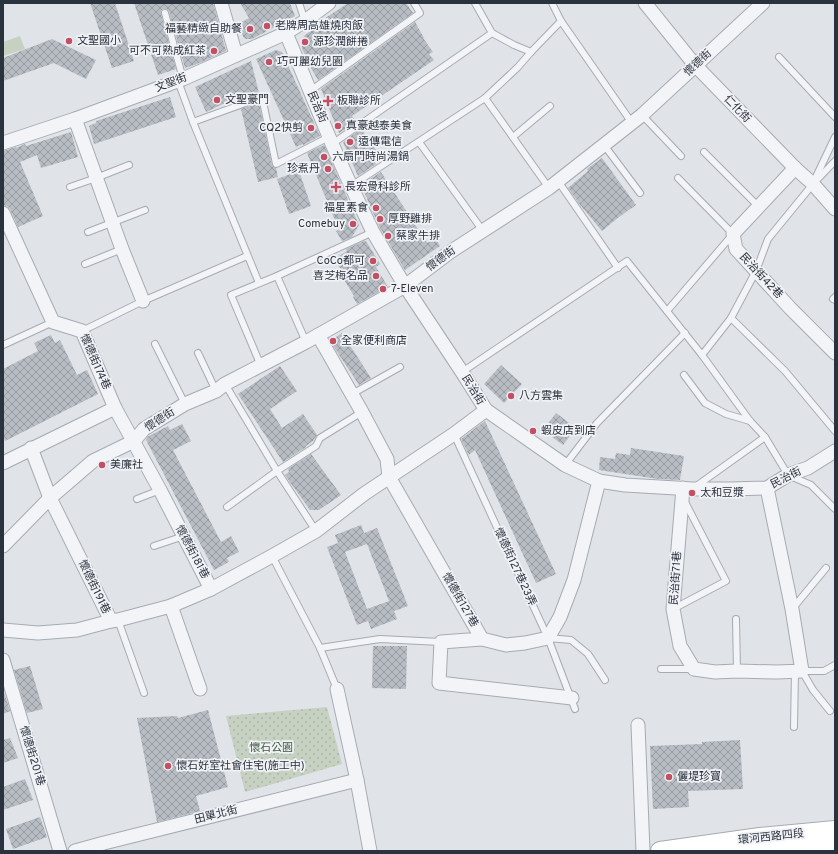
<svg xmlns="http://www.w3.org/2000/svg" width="838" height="854" viewBox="0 0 838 854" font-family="Overpass,'Noto Sans TC',sans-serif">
<defs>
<pattern id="park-dots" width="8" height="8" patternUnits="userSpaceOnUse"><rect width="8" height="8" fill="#c6d1c2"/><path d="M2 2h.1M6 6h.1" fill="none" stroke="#aab4a8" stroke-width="1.8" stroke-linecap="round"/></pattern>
<pattern id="building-cross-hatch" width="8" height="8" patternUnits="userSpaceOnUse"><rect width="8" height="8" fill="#b8bdc4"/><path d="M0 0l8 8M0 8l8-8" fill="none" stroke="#969aa1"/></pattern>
</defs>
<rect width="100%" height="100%" fill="#e0e4e8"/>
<path fill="#c6d1c2" d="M20 36 25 49 3 56V42Z"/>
<path fill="url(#park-dots)" d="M327 707 342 764 245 792 226 716Z"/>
<g fill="url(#building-cross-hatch)" fill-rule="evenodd">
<path d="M90 3H115L134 61 112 68Z"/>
<path d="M134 3H213L226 51 197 64 185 68 169 12 167 9H163L161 11V14L176 69 158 75Z"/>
<path d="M240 3H290L295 16 252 39H245L243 36 240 28V23L249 18Z"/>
<path d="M348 3H406L413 13 318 80 308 63 302 48V40L304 36 319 24 318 23Z"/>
<path d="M415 22 424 38H423L433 52 429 54 434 60 352 116 356 122 339 133 321 89Z"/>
<path d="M52 39 96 60 86 79 54 63 3 81V58Z"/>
<path d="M276 50 282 52 320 136 303 145V144L296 147 256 59Z"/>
<path d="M251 61 259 93 239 100 238 97 206 112 195 87Z"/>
<path d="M170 97 176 117 94 144 89 126 96 123V121Z"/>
<path d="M259 103 272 165 274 168H276L278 177 258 182 241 109Z"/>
<path d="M361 129 381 157 374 161 376 164 358 176 343 142Z"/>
<path d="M71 132 78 157 41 168 37 155 20 162 43 216 18 227 10 209 7 206 3 205V151L16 147V148L25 144 26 146Z"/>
<path d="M324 145 359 225 352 237 342 241 336 231 339 230 307 153Z"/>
<path d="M602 158 636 205 619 217 602 231 581 206 568 188 588 171 587 169Z"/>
<path d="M299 171 311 206 289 214 277 179Z"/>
<path d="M381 172 427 243 435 238 440 246 405 270 380 228 361 185Z"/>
<path d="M364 241H366L380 264 376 267 388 287 357 304 353 297 354 296 340 273 342 271 337 263 339 261 337 257 347 251 346 249Z"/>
<path d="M342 333 371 378 359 385 330 341Z"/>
<path d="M51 335 55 343 60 340 77 375 87 370 98 394 5 441 3 436V369L38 351 34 343Z"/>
<path d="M501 365 522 384 504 403 484 384Z"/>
<path d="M280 366 297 391 270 409 282 428 303 414 317 435 313 441 306 446V447L283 462 238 394Z"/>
<path d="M556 413 576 428 563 445 543 430Z"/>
<path d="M485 421 556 574 536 583 475 450 469 455 461 439Z"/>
<path d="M182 424 191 441 173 450 221 542 231 536 239 552 227 558 229 562 214 570 146 440 147 437 168 426 170 430Z"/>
<path d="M631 448 684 456 680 480 658 479 599 470 600 457 615 459 616 453 630 455Z"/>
<path d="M311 454 341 495 319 510H310L285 475 289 472 288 469Z"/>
<path d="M361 525 364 533 377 528 408 606 394 611 397 619 371 629 368 621 357 625 327 547 338 543 335 535ZM367 544 389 601 367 609 345 552Z"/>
<path d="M373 646H407L406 689 372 688Z"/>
<path d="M30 666 43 709 27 713 14 670Z"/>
<path d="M3 689 10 711 3 714Z"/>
<path d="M208 710 228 787 196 796 200 811 157 822 137 718 177 716 178 718Z"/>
<path d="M10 738 18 758 3 763V740Z"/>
<path d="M740 740 743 789 688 791 689 807 653 809 650 746 702 744V742Z"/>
<path d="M25 779 33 800 3 810V787Z"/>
<path d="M40 817 47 837 13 849 6 829Z"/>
</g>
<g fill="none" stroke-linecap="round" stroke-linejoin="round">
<g stroke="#a6abb2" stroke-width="8">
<g id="service">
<path d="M299 3 305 21"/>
<path d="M552 3 561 21 632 123"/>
<path d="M165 13 183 79"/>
<path d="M492 33 514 45 531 52"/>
<path d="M779 57 835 117"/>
<path d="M178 81 193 122 259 283"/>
<path d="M310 91 420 13 414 3"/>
<path d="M485 98 549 188"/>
<path d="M642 115 681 156"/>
<path d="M193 122 262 97 276 164 329 137"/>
<path d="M513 137 550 106"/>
<path d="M419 142 483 231"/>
<path d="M332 144 492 33 475 3"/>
<path d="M604 145 640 193"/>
<path d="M704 152 759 207"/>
<path d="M835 161 813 184 768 239 756 271 731 318 785 371 835 431"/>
<path d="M815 179 835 137"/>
<path d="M558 181 618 268"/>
<path d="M351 186 485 98 518 67 531 52 561 21"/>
<path d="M70 187 96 178 129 165"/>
<path d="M88 232 145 210"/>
<path d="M85 264 122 249"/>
<path d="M277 276 306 342"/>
<path d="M835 297 833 299 835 300"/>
<path d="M667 311 733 234 678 178"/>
<path d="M82 331 143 301 247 256"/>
<path d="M155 344 185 404"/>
<path d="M3 345 53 322"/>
<path d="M198 353 216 391"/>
<path d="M702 355 731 318"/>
<path d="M261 366 231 295 277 276 373 232"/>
<path d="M462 372 627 261 702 355 750 421 765 437 788 475 811 485 835 509"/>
<path d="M684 375 705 403 726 414 750 421"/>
<path d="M225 384 277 471 316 531"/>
<path d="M352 394 400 367"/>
<path d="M454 434 548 638 575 709"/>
<path d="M565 465 597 423 685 333"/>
<path d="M695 487 765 437"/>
<path d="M137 499 160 490"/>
<path d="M227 507 277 471 316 446 320 438 362 412"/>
<path d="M154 546 184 536"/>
<path d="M272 556 320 648 337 689"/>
<path d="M793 608 826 568"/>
<path d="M673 609 726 581 685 502"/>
<path d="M736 619 737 671"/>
<path d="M118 620 144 693"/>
<path d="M548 638 571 640 588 654 605 680"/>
<path d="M320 648 380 639 441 642"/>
<path d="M661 669H694"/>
<path d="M830 711 813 690 802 671H824L835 665"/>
<path d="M794 727 795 671"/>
</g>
</g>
<g stroke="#a6abb2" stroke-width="15">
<g id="minor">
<path d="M221 3 236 55"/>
<path d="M645 3 695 65 795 168 813 184 835 209"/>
<path d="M286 33 332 144 351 186 373 232 405 286 462 372 486 410 565 465 599 481 625 485 693 489H731L767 488 788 475 808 468 835 451"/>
<path d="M75 119 122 249 143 301"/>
<path d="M3 143 75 119 183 79 286 33 305 21 329 3"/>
<path d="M795 168 733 234 736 249 790 308 835 353"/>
<path d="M3 213 53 322 82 331 115 408 160 490 211 589 171 606 200 689"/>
<path d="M318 335 362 412 387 459 389 477 482 639 441 642 439 683 572 698"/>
<path d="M31 448 50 498 111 621"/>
<path d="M3 463 115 408"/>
<path d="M683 488 673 609 680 646 694 669 715 672 737 671 777 672 802 671 792 609 767 488"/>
<path d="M3 546 50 498 93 461 134 441 144 429 185 404 216 391 225 384 306 342 405 286 450 252 549 188 642 115 763 3"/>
<path d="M211 589 272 556 316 531 364 494 454 434 486 410"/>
<path d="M3 630 38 633 77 630 111 621 118 620 171 606"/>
<path d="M482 639 506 645 525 643 548 638 560 617 574 580 599 481"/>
<path d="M3 660 60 851"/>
<path d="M337 689 357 780 370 851"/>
<path d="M638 725 643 851"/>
<path d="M75 851 104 843 357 780"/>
</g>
</g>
<g stroke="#a6abb2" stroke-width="20">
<path id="secondary" d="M660 851 760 837 835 830"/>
</g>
<g stroke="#89929d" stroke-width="23">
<g id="trunk">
<path d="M731 851 803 850"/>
<path d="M795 851 835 846"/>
</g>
</g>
<use href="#service" stroke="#f3f4f7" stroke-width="6"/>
<use href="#minor" stroke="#f3f4f7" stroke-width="13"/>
<use href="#secondary" stroke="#fff" stroke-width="18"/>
<use href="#trunk" stroke="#fff" stroke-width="21"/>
</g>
<g fill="#c34f65" stroke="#f0f2f6" stroke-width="1.5">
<circle cx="267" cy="26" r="4"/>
<circle cx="250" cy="29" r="4"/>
<circle cx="69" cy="41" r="4"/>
<circle cx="305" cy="42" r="4"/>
<circle cx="214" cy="51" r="4"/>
<circle cx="269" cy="62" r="4"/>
<circle cx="217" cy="100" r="4"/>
<path d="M326 95h4v4h4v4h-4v4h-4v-4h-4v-4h4z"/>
<circle cx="338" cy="126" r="4"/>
<circle cx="311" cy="128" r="4"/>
<circle cx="350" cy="142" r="4"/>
<circle cx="324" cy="157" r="4"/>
<circle cx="328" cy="169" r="4"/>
<path d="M334 181h4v4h4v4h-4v4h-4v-4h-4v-4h4z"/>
<circle cx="376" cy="208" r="4"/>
<circle cx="380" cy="219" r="4"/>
<circle cx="353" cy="224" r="4"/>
<circle cx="388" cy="236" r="4"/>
<circle cx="373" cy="261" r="4"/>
<circle cx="376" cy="276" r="4"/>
<circle cx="383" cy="289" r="4"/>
<circle cx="333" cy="341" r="4"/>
<circle cx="511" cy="396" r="4"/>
<circle cx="533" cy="431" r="4"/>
<circle cx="102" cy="465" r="4"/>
<circle cx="692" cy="493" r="4"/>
<circle cx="168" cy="766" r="4"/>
<circle cx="669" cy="777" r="4"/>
</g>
<g text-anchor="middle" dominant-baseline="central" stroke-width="3.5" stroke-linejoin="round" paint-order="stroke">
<g font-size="11" fill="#2a323e" stroke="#f0f2f6" text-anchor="start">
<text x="275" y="26">老牌周高雄燒肉飯</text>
<text x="242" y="29" text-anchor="end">福藝精緻自助餐</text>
<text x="77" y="41">文聖國小</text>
<text x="313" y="42">源珍潤餅捲</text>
<text x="206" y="51" text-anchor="end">可不可熟成紅茶</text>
<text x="277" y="62">巧可麗幼兒園</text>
<text x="225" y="100">文聖豪門</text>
<text x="337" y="101">板聯診所</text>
<text x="346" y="126">真豪越泰美食</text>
<text x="303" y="128" text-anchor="end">CQ2快剪</text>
<text x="358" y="142">遠傳電信</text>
<text x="332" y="157">六扇門時尚湯鍋</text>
<text x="320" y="169" text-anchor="end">珍煮丹</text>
<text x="345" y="187">長宏骨科診所</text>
<text x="368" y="208" text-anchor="end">福星素食</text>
<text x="388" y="219">厚野雞排</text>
<text x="345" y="224" text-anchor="end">Comebuy</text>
<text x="396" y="236">蔡家牛排</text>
<text x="365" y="261" text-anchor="end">CoCo都可</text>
<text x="368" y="276" text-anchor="end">喜芝梅名品</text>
<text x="391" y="289">7-Eleven</text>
<text x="341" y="341">全家便利商店</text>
<text x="519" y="396">八方雲集</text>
<text x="541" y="431">蝦皮店到店</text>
<text x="110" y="465">美廉社</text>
<text x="700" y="493">太和豆漿</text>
<text x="176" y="766">懷石好室社會住宅(施工中)</text>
<text x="677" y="777">儷堤珍寶</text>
</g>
<g font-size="11" fill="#2a323e" stroke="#f0f2f6">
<text transform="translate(698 63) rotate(-43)">懷德街</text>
<text transform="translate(171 83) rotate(-21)">文聖街</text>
<text transform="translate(317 107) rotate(67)">民治街</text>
<text transform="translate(737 109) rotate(46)">仁化街</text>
<text transform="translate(441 259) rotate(-36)">懷德街</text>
<text transform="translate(761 276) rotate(47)">民治街42巷</text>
<text transform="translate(95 362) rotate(66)">懷德街174巷</text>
<text transform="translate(473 390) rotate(58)">民治街</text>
<text transform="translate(160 420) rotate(-33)">懷德街</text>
<text transform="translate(786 478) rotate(-27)">民治街</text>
<text transform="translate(192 552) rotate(62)">懷德街181巷</text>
<text transform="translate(515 567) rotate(65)">懷德街127巷23弄</text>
<text transform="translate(676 578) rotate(-86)">民治街71巷</text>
<text transform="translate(94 587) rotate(64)">懷德街191巷</text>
<text transform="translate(460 600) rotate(60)">懷德街127巷</text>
<text transform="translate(32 756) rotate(73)">懷德街201巷</text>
<text transform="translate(216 815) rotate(-14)">田單北街</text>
<text transform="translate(771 837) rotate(-6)">環河西路四段</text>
</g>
<g font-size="11" fill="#405839" stroke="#f0f2f6">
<text x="271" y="748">懷石公園</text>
</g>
</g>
<rect width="838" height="854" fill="none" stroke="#2a323e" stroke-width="8"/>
</svg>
